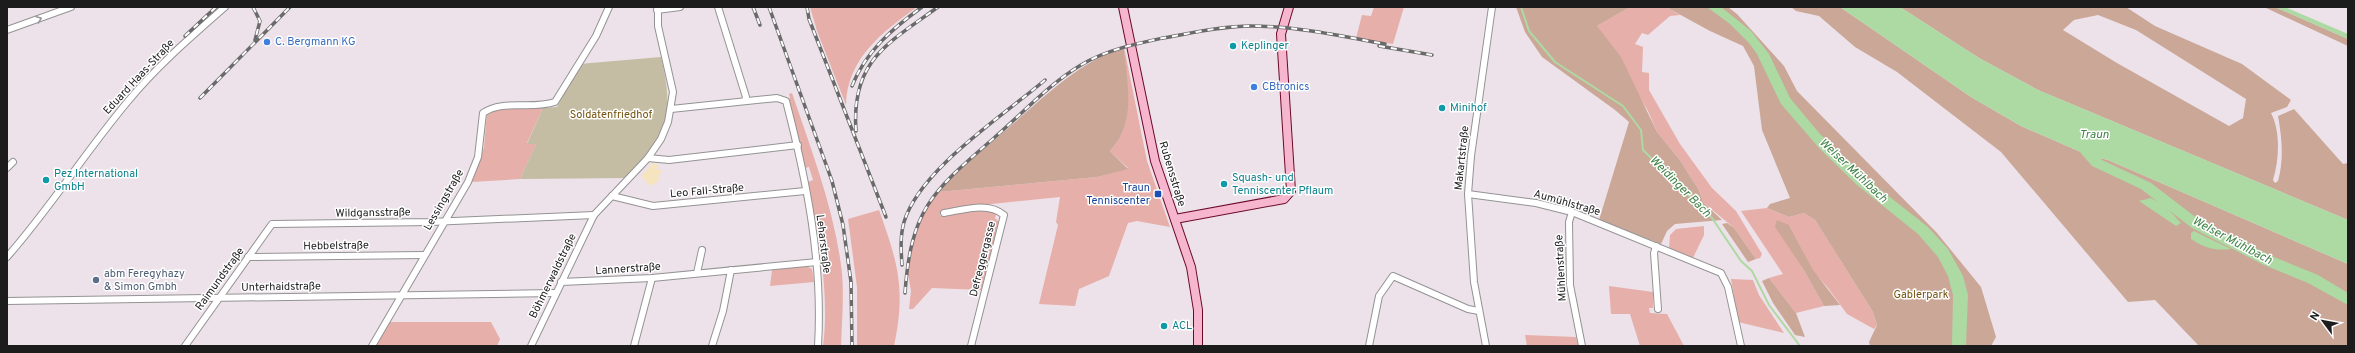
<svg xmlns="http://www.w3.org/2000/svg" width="2355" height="353" viewBox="0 0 2355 353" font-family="Overpass,sans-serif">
<rect width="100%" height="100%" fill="#ede2ea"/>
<g fill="#e6afa9">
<path d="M810 7H917C882 32 847 59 846 105L817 31Z"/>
<path d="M1374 7H1404L1393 44 1356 38 1362 15 1371 16Z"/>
<path d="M1630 7H1666L1680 15 1670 16 1648 35 1642 33 1635 44 1643 47 1642 72 1649 73V90L1680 144 1712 188 1736 211 1762 254 1760 258 1756 259 1734 228 1703 202 1699 190 1679 159 1657 132 1648 111 1597 26Z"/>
<path d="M1124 47 1147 161 1170 227 1137 221 1128 223 1109 276 1079 289 1075 306 1039 304 1058 225 1056 222 1060 197 972 206 940 213V216L983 209 994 212 996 215 995 218 999 222 981 290 932 288 913 309H909L911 291 908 274 914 239 924 212 939 192 1097 177 1128 168 1110 151C1136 124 1126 82 1124 47Z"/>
<path d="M792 93C812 152 835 211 842 273 844 297 842 321 841 346H823C830 294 818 233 808 182L813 180 809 167 805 168 788 100 790 98 789 94Z"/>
<path d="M543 108 527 143 536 144 520 179 472 182 484 147 487 113 491 110Z"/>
<path d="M1767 208 1789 217 1804 213 1815 220 1873 312 1877 325 1874 329 1847 314 1828 288 1813 271 1789 225 1802 267 1824 306 1796 313 1769 278 1783 274 1741 211Z"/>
<path d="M879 210C898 263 906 289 894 346H857V287L848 219Z"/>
<path d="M1704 226V235L1693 258 1669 248 1670 235 1676 229Z"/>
<path d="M806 266 812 269 814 282 770 286 772 270Z"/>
<path d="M1731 279 1753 280 1759 295 1784 333 1738 322Z"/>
<path d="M1609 286 1653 292V308H1649L1650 313 1667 314 1684 346H1640L1630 314H1611Z"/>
<path d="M389 322H491L500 339 497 346H376Z"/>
<path d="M1525 335 1576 337 1578 346H1527Z"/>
</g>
<g fill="#cba798" fill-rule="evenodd">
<path d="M1516 7H1630L1597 26 1621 57 1657 132 1679 159 1699 190 1703 202 1722 220 1675 224 1667 231 1661 244 1599 220 1629 122 1615 110 1542 57 1525 32Z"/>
<path d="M1666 7H1728L1737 14 1784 66 1797 91 1937 233 1981 287 1996 337 1991 346H1870L1869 342 1877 325 1873 312 1815 220 1804 213 1789 217 1767 208 1770 204 1790 198 1762 130 1754 66 1743 46 1710 31Z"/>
<path d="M1791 7H1840L1971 97 2021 126 2083 153 2097 162 2096 157 2108 160 2348 264V346H2199L2155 300 2128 302 2001 152 1897 72 1855 47 1819 16 1796 11Z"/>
<path d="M1900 7H2126L2155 26 2242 64 2291 100 2287 107 2271 113C2281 132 2279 160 2273 180L2275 183 2278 181C2284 159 2282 139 2278 116L2294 109 2343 164 2348 163V220L2038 90 1979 58ZM2098 15 2136 30 2246 99 2243 118 2229 126 2117 63 2063 30 2074 20Z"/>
<path d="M2264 7H2275L2348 39V46Z"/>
<path d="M1124 47C1127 84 1137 122 1110 151L1128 169 1097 177 939 192C958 169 983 150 1006 130 1043 98 1077 63 1124 47Z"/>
<path d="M1777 220 1789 225 1813 270 1840 305 1824 306 1802 267 1775 227Z"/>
<path d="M1727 223 1734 228 1756 259 1748 262 1722 224Z"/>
<path d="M1769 278 1796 313 1805 337 1795 335 1773 303 1762 281Z"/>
</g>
<path fill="#c5bca4" d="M661 57C675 115 667 135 626 178L520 179 536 144H527L543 108 557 107 579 64Z"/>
<path fill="#f6e4bf" d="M653 163 659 165 656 169 662 170 658 178 659 181 650 186 641 176Z"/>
<g fill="#add9a3">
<path d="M1840 7H1900L1979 58 2038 90 2348 220V264L2108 160 2096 157 2097 163 2083 153 2021 126 1971 97Z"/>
<path d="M2275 7H2285L2348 34V39Z"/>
<path d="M2151 198 2165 206 2181 223 2176 226 2139 201Z"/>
<path d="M2194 231 2231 249C2216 251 2204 248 2191 239V233Z"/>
</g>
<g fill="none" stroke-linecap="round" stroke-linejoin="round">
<path stroke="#add9a3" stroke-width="2" d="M1521 7 1529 31 1555 62 1623 106 1641 130 1643 150 1712 218 1741 261 1752 271 1769 305 1800 346"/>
<g fill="#add9a3" fill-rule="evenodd">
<path d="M1707 7H1721L1751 31 1769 54 1790 98 1820 134 1867 179 1928 227 1948 249 1963 276 1968 295 1966 346H1952L1953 295 1948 276 1938 257 1918 234 1857 185 1820 149 1781 104 1757 54 1749 43 1730 24Z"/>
<path d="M2085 147 2090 148 2102 160 2151 183 2202 222 2274 257 2318 275 2348 293V305L2308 283 2264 265 2192 228 2141 189 2092 166 2079 151Z"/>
</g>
<g stroke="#939393" stroke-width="8">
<g id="street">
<path d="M718 7 746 97 745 101"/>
<path d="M657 10 680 7"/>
<path d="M7 30 71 7"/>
<path d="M671 109 777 98 786 101C807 182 823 262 818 346"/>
<path d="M648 158 669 160 798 145"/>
<path d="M7 168 13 162"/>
<path d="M1468 194 1536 203 1572 212 1721 273 1728 287 1741 346"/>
<path d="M612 196 653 206 805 191"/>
<path d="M1572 212 1569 222 1570 285 1582 346"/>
<path d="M944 213C963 210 988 201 1004 215L971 346"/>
<path d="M1656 246 1654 253 1658 309"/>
<path d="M7 257C51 207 86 151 129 100 157 66 192 36 225 7"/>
<path d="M248 257 424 255"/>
<path d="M697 273 702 250"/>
<path d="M561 282 652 278 817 262"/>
<path d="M7 301 556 293"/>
<path d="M185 346 272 224 431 222 594 215"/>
<path d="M372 346 468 182 478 157 483 113C503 99 532 110 555 102L596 36 609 7"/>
<path d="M531 346 594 215 648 158 661 139 668 122 673 92 658 26V7"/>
<path d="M634 346 652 278"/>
<path d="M712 346 723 311 731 270"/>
<path d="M1369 346 1379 296 1393 276 1468 309 1479 311"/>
<path d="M1486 346 1474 282 1468 194 1471 156 1492 7"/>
</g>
</g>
<g stroke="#6c0927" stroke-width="10">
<g id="secondary">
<path d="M1123 7 1155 161 1191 267 1198 310V346"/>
<path d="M1175 219 1284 199 1291 191 1281 34 1289 7"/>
</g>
</g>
<use href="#street" stroke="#fff" stroke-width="6"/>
<use href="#secondary" stroke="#f6b6cd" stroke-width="8"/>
<g stroke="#6a6a6a" stroke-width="3.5">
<g id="rail">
<path d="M253 7 260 21 255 40"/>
<path d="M753 7 760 25"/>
<path d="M769 7 832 181 843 225 851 282 852 346"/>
<path d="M807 7 809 19 886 217"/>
<path d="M185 36 216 7"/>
<path d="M1379 46 1432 55"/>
<path d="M852 86C866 51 892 29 922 7"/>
<path d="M200 98 290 7"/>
<path d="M856 131C851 61 887 44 938 7"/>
<path d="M902 265C901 251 900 236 904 222 920 169 1003 116 1045 80"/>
<path d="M905 293C911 208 933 191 994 138 1023 113 1049 84 1081 65 1106 50 1135 44 1163 38 1192 33 1222 26 1251 26 1296 26 1341 36 1385 44"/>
</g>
</g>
<use href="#rail" stroke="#fff" stroke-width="2" stroke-dasharray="6" stroke-linecap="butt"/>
</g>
<defs><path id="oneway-chevron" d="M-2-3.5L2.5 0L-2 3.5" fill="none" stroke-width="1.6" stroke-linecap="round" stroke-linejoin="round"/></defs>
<use stroke="#999" href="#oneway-chevron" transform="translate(39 19) rotate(-20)"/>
<g fill="#3f7fe0" stroke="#fff" stroke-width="1.5">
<circle cx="267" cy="42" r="4"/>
<circle cx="1254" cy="87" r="4"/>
</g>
<g fill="#0f9aa8" stroke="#fff" stroke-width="1.5">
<circle cx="1233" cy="46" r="4"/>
<circle cx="1442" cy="108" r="4"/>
<circle cx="46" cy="180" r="4"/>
<circle cx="1224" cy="184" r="4"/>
<circle cx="1164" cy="326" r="4"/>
</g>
<rect fill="#1a4fb4" stroke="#fff" stroke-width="1.5" x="1154" y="190" width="8" height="8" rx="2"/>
<circle fill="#5c6f8a" stroke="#fff" stroke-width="1.5" cx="96" cy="280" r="4"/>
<g text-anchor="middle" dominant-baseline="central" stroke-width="3" stroke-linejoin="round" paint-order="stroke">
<g font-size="11" fill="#366cbe" stroke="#fff" text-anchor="start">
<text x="275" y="42">C. Bergmann KG</text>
<text x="1262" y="87">CBtronics</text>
</g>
<g font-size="11" fill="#0d838f" stroke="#fff" text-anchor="start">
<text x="1241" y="46">Keplinger</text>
<text x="1450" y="108">Minihof</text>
<text x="54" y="174">Pez International<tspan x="54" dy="13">GmbH</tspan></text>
<text x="1232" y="178">Squash- und<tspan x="1232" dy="13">Tenniscenter Pflaum</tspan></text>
<text x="1172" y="326">ACL</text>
</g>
<g font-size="11" fill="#1c1c1c" stroke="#fff">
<text transform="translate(139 77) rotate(-47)">Eduard Haas-Straße</text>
<text transform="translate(1462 158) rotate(-84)">Makartstraße</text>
<text transform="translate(1172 174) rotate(73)">Rubensstraße</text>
<text transform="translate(707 191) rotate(-5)">Leo Fall-Straße</text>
<text transform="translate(444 200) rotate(-60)">Lessingstraße</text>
<text transform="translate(1567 203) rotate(16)">Aumühlstraße</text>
<text transform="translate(373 213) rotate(-1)">Wildgansstraße</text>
<text transform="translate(823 244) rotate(83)">Leharstraße</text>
<text transform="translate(336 246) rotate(-1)">Hebbelstraße</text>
<text transform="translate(983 259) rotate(-76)">Defreggergasse</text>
<text transform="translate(1561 268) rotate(-93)">Mühlenstraße</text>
<text transform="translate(628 269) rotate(-4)">Lannerstraße</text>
<text transform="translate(553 276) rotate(-64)">Böhmerwaldstraße</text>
<text transform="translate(220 279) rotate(-54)">Raimundstraße</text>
<text transform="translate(281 287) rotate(-1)">Unterhaidstraße</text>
</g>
<g font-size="11" fill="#74530f" stroke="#fff">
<text x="611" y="115">Soldatenfriedhof</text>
<text x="1921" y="295">Gablerpark</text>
</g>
<g font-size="11" fill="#164399" stroke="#fff" text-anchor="end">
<text x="1150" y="188">Traun<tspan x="1150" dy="13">Tenniscenter</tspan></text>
</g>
<g font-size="11" fill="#4e5e75" stroke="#fff" text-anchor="start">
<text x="104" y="274">abm Feregyhazy<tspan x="104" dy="13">&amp; Simon Gmbh</tspan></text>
</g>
<g font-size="12" font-style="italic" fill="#3e8244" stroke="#fff">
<text x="2094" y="135">Traun</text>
<text transform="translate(1853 171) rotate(43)">Welser Mühlbach</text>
<text transform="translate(1680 187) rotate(45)">Weidinger Bach</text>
<text transform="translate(2232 241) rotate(28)">Welser Mühlbach</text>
</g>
</g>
<rect width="2355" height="353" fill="none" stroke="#1c1c1c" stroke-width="16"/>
<g transform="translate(2323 321) rotate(302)" stroke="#ffffff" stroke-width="3" paint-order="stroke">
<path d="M0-3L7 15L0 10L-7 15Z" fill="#1c1c1c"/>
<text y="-6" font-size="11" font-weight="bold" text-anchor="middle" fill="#1c1c1c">N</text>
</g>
</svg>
